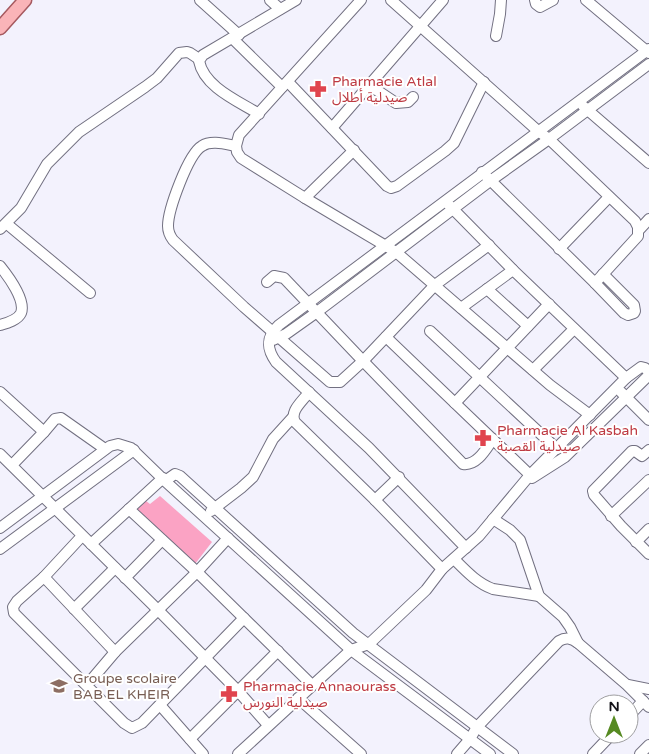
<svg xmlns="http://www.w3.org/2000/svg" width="649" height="754" viewBox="0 0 649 754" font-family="'Varela Round','Noto Sans Arabic',sans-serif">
<rect width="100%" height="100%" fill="#f3f2fd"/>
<path fill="#fba3c4" d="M160 496 212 542 195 564 132 508 142 498 150 504Z"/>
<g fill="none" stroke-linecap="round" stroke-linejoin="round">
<g stroke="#727081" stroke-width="12">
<g id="minor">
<path d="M200 0 239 35"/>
<path d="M270 0 280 9"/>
<path d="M361 0 239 135 236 146 237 152 241 158 305 198 396 252 550 385 590 415"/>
<path d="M391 0 538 131 549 139 635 221 638 227V236L595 283 482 172"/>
<path d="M535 0 536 4 540 7 553 0"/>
<path d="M586 0 649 53"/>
<path d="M496 36 500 14 501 0"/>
<path d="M232 38 282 87"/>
<path d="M288 82 387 186 391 188 397 186 445 151 454 143 484 82"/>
<path d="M369 85 396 103 408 102 413 97"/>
<path d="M583 106 649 163"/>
<path d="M259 114C238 101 204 87 199 61L203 55 296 0"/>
<path d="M332 128 443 0"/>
<path d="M236 146C225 144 211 140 202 146 188 154 168 210 168 226 168 232 170 236 173 240L244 307 330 382H340L363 361 463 464C477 466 486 449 493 439"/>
<path d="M305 198 354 150"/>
<path d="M449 205 513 270 626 378 641 367 645 368 649 372"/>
<path d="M7 224 90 293"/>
<path d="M0 229 21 208 47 164 79 132 145 87 157 78 179 53 187 52 190 53 199 59"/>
<path d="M639 230 649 219"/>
<path d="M559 249 609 197"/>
<path d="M0 266C8 276 26 300 21 313 18 320 7 323 0 325"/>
<path d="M267 282 274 276 284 278 363 361 435 285 489 245"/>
<path d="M595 283 624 313 628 315 634 313 635 311 634 305 603 274"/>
<path d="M487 289 528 326"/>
<path d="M461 308 513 270"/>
<path d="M430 331 557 449"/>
<path d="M386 337 530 475"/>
<path d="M273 340 286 334 317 312 490 181 549 139 649 64"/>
<path d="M533 370 574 329"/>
<path d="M0 392 44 432 12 465"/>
<path d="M621 392 649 420"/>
<path d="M455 403 549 304"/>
<path d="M44 432 55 419 61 418 105 449"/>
<path d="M649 450 642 456 635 451H632L593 491 594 495 621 526 649 554"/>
<path d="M0 454 158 610 238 691 268 725"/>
<path d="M532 478 565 457 649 375"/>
<path d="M165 481 175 474 180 476 353 633 513 754"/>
<path d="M375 500 399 477"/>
<path d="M129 509 197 572 312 685"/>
<path d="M211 511 241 488 253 477 273 439 293 417"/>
<path d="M611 516 649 480"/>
<path d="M493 519 510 530 520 540 539 596 563 617 570 627 578 643"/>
<path d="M0 528 110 446 118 444 131 448 165 481 351 650 490 754"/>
<path d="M82 536 44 577 115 652 197 572 228 538"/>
<path d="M636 542 649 529"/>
<path d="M91 544 163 478"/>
<path d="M466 548 369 448 276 362C266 348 266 337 279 325L649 49"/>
<path d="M0 549 134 450"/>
<path d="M454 559C466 571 477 583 493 589L539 596"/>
<path d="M442 569 479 536 530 475 626 378"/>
<path d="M44 577 17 601 13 607 14 613 124 723 132 728 142 723 244 618"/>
<path d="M125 578 162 540"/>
<path d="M74 609 115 568"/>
<path d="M87 685 115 652"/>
<path d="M628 685 649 689"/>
<path d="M298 698 361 754"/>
<path d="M160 705 203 754"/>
<path d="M629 716 643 701"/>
<path d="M190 739 278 651"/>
<path d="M238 754 351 650 369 644 426 590 442 569 375 500 295 422C289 411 303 401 309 392"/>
<path d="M457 754 470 739 477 727 559 641C566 637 571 638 578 643L627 685 649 707"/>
<path d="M593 754 612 734"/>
<path d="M640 754 649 745"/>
</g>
</g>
<g stroke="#a65a60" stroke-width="15">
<path id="major" d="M0 28 25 0"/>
</g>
<use href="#minor" stroke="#fff" stroke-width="10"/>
<use href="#major" stroke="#fab4b8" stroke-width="12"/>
</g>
<defs>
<g id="pharmacy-bare" transform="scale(1.35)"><path d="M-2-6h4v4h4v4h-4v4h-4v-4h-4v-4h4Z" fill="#e0444e" stroke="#fff" stroke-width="2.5" paint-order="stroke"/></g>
<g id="school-bare" transform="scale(1.35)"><path d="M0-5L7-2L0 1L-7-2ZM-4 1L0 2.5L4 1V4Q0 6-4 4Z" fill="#8d6e63" stroke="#fff" stroke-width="2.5" paint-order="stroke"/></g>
</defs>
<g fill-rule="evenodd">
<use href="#pharmacy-bare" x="318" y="89"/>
<use href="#pharmacy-bare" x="483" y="438"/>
<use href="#school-bare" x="59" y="686"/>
<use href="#pharmacy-bare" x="229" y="694"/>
</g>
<g text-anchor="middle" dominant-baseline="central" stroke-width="4" stroke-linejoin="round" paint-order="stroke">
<g font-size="14" fill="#be3a42" stroke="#fff" text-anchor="start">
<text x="332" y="81">Pharmacie Atlal<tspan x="332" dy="16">صيدلية أطلال</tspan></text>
<text x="497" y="430">Pharmacie Al Kasbah<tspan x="497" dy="16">صيدلية القصبة</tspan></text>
<text x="243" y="686">Pharmacie Annaourass<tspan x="243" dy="16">صيدلية النورس</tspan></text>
</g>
<g font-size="14" fill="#785e54" stroke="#fff" text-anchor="start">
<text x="73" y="678">Groupe scolaire<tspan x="73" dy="16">BAB EL KHEIR</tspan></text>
</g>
</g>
<g transform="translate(614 719)"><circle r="24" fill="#ffffff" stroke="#9f9fa1"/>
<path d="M0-4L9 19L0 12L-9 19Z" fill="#568a22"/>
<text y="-8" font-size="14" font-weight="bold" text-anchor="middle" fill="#100f15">N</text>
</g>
</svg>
